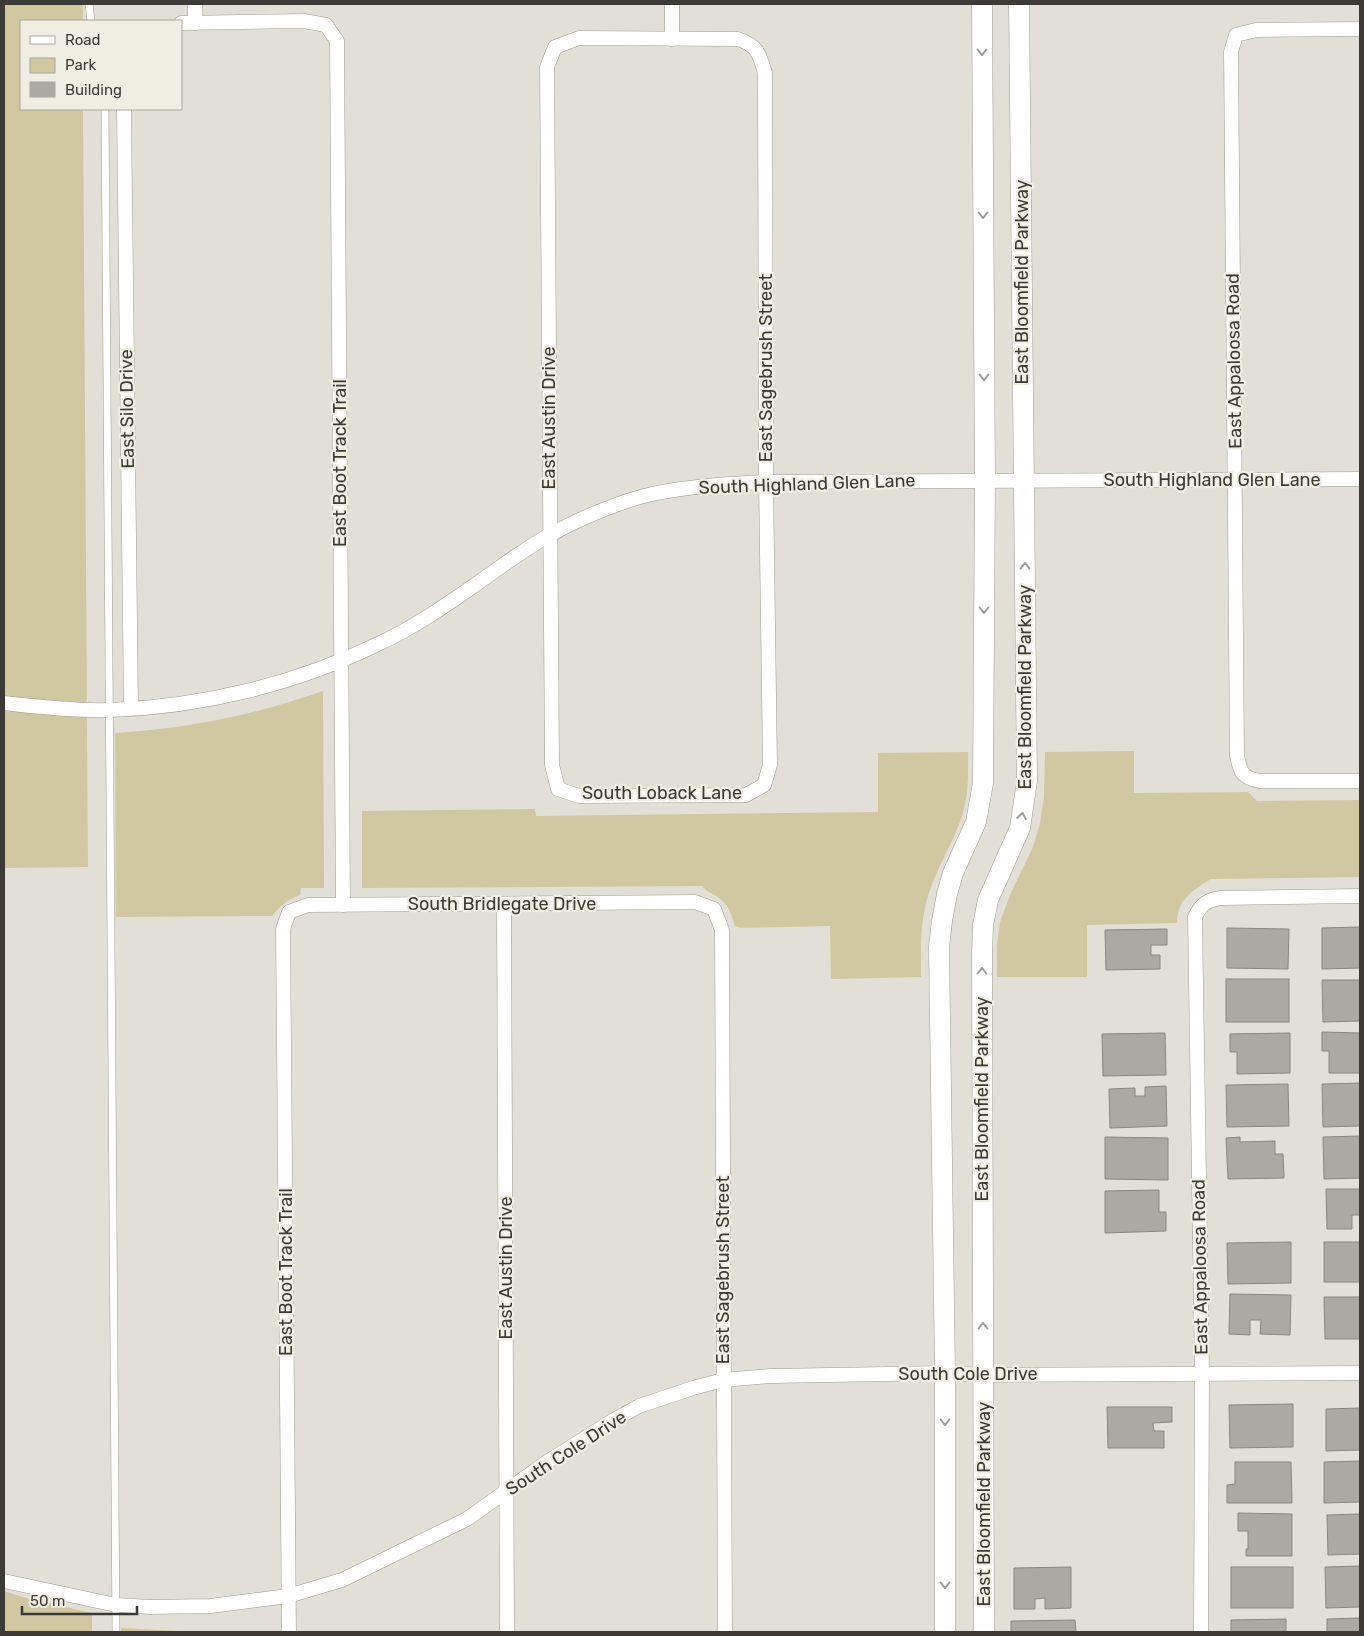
<svg xmlns="http://www.w3.org/2000/svg" width="1364" height="1636" viewBox="0 0 1364 1636" font-family="Rubik,sans-serif">
<rect width="100%" height="100%" fill="#e2e0d6"/>
<g fill="#d0c8a1">
<path d="M4 4H83V21H21V109H83L88 867 4 868Z"/>
<path d="M323 691 324 888H301L300 895C287 900 280 906 272 916L116 917 115 733C186 729 255 715 323 691Z"/>
<path d="M1134 751V793L1248 792 1257 801 1360 800V877L1211 879C1193 890 1177 900 1177 923L1087 925V977H997V945L1000 922 1010 895 1033 847 1040 823 1044 796 1045 752Z"/>
<path d="M968 752C968 770 969 790 964 809 955 843 932 873 925 908 920 931 921 955 921 977L831 979 830 926 741 928 735 926C732 916 728 904 719 898 712 893 708 893 702 886L362 888V811L535 809 536 816 878 812V753Z"/>
<path d="M4 1591 22 1597 92 1613V1632H4Z"/>
<path d="M121 1628 180 1631V1632H121Z"/>
</g>
<g fill="#acaaa0" stroke="#8a887e">
<path d="M1360 927V968L1322 969V928Z"/>
<path d="M1227 928 1289 929 1288 969 1227 968Z"/>
<path d="M1167 929V945H1151V955H1160V969L1106 970 1105 930Z"/>
<rect x="1226" y="979" width="63" height="43"/>
<path d="M1322 980H1360V1021L1323 1022Z"/>
<path d="M1322 1032 1360 1033V1073H1329V1051H1322Z"/>
<path d="M1165 1033 1166 1075 1103 1076 1102 1034Z"/>
<path d="M1290 1033V1073L1237 1074V1052H1230V1034Z"/>
<path d="M1360 1083V1126L1323 1127 1322 1084Z"/>
<path d="M1288 1084 1289 1126 1227 1127 1226 1085Z"/>
<path d="M1166 1086 1167 1126 1110 1128 1109 1089 1135 1088V1096H1145V1087Z"/>
<path d="M1360 1136V1178L1324 1179 1323 1137Z"/>
<path d="M1105 1137 1168 1138V1180L1105 1179Z"/>
<path d="M1240 1137V1142L1275 1141V1154H1283L1284 1178 1228 1179 1226 1138Z"/>
<path d="M1326 1189H1360V1215H1352V1229H1327Z"/>
<path d="M1159 1190V1212H1166V1231L1105 1233V1191Z"/>
<path d="M1291 1242V1283L1228 1284 1227 1243Z"/>
<rect x="1324" y="1242" width="36" height="40"/>
<path d="M1230 1294 1291 1295 1290 1335 1260 1334 1261 1320H1250V1335L1229 1334Z"/>
<path d="M1324 1297H1360V1339H1325Z"/>
<path d="M1293 1404V1447L1230 1448 1229 1405Z"/>
<path d="M1107 1407H1172V1422L1153 1423 1154 1431H1164V1448H1108Z"/>
<path d="M1360 1408V1450L1326 1451V1409Z"/>
<path d="M1360 1461V1502L1324 1503V1462Z"/>
<path d="M1235 1462H1291L1292 1503H1227V1485L1235 1484Z"/>
<path d="M1238 1513 1292 1514V1556H1246V1549H1248V1531H1238Z"/>
<path d="M1360 1514V1554L1328 1555 1327 1515Z"/>
<path d="M1360 1566V1607L1326 1608 1325 1567Z"/>
<path d="M1071 1567V1608L1045 1609V1598L1035 1599V1609H1014V1568Z"/>
<rect x="1231" y="1567" width="62" height="41"/>
<path d="M1360 1618V1632H1327V1619Z"/>
<path d="M1286 1619V1632H1231V1620Z"/>
<path d="M1075 1620 1076 1632H1011V1621Z"/>
</g>
<g fill="none" stroke-linecap="round" stroke-linejoin="round">
<g stroke="#9e9c92" stroke-width="8">
<g id="lane">
<path d="M89 4 91 21"/>
<path d="M105 109 116 1632"/>
</g>
</g>
<g stroke="#9e9c92" stroke-width="15">
<g id="street">
<path d="M195 4V23"/>
<path d="M672 4V39"/>
<path d="M181 23 304 21 326 25 337 41 343 905"/>
<path d="M1360 29 1256 30 1236 35 1231 52 1237 755C1240 772 1242 778 1260 781H1360"/>
<path d="M579 38 738 39C758 46 759 53 765 73L766 482 770 765 764 785 746 795 579 796 558 789 552 765 547 67 555 47Z"/>
<path d="M124 109 131 708"/>
<path d="M4 703C38 707 75 711 110 710 201 707 296 684 378 644 411 629 442 608 472 587 498 569 522 550 550 535 578 519 621 501 652 494 690 486 728 484 766 482L1360 479"/>
<path d="M504 904 507 1632"/>
<path d="M4 1581 116 1605 150 1607 210 1606 288 1596 342 1580 467 1519 547 1462 614 1420 639 1406 693 1388 723 1380 771 1376 945 1373 983 1375 1360 1373"/>
<path d="M289 1632 283 929 289 912 308 905 695 902 714 909 722 930 725 1632"/>
<path d="M1201 1632 1202 1373 1195 917C1201 904 1207 900 1221 898L1360 896"/>
</g>
</g>
<g stroke="#9e9c92" stroke-width="21">
<g id="secondary">
<path d="M945 1632V1373L939 947 942 921 947 894 953 873 976 822 983 783 985 481 982 4"/>
<path d="M984 1632 982 955 983 925 988 900 1020 828 1027 781 1019 4"/>
</g>
</g>
<use href="#lane" stroke="#fff" stroke-width="7"/>
<use href="#street" stroke="#fff" stroke-width="14"/>
<use href="#secondary" stroke="#fff" stroke-width="20"/>
</g>
<defs><path id="oneway-chevron" d="M-2-3.5L2.5 0L-2 3.5" fill="none" stroke-width="1.6" stroke-linecap="round" stroke-linejoin="round" transform="scale(1.25)"/></defs>
<g stroke="#9d9c9a">
<use href="#oneway-chevron" transform="translate(982 52) rotate(90)"/>
<use href="#oneway-chevron" transform="translate(983 215) rotate(90)"/>
<use href="#oneway-chevron" transform="translate(984 377) rotate(90)"/>
<use href="#oneway-chevron" transform="translate(1025 566) rotate(-91)"/>
<use href="#oneway-chevron" transform="translate(984 610) rotate(90)"/>
<use href="#oneway-chevron" transform="translate(1022 816) rotate(-81)"/>
<use href="#oneway-chevron" transform="translate(982 971) rotate(-90)"/>
<use href="#oneway-chevron" transform="translate(983 1326) rotate(-90)"/>
<use href="#oneway-chevron" transform="translate(945 1422) rotate(90)"/>
<use href="#oneway-chevron" transform="translate(945 1585) rotate(90)"/>
</g>
<g text-anchor="middle" dominant-baseline="central" stroke-width="4.5" stroke-linejoin="round" paint-order="stroke">
<g font-size="18" fill="#3b3a36" stroke="#f0eee3">
<text transform="translate(1022 282) rotate(-90)">East Bloomfield Parkway</text>
<text transform="translate(1234 361) rotate(-91)">East Appaloosa Road</text>
<text transform="translate(766 368) rotate(-90)">East Sagebrush Street</text>
<text transform="translate(127 409) rotate(-91)">East Silo Drive</text>
<text transform="translate(549 418) rotate(-90)">East Austin Drive</text>
<text transform="translate(340 463) rotate(-90)">East Boot Track Trail</text>
<text x="1212" y="480">South Highland Glen Lane</text>
<text transform="translate(807 484) rotate(-2)">South Highland Glen Lane</text>
<text transform="translate(1025 687) rotate(-90)">East Bloomfield Parkway</text>
<text x="662" y="793">South Loback Lane</text>
<text x="502" y="904">South Bridlegate Drive</text>
<text transform="translate(982 1099) rotate(-90)">East Bloomfield Parkway</text>
<text transform="translate(1200 1267) rotate(-91)">East Appaloosa Road</text>
<text transform="translate(506 1268) rotate(-90)">East Austin Drive</text>
<text transform="translate(723 1270) rotate(-90)">East Sagebrush Street</text>
<text transform="translate(286 1272) rotate(-90)">East Boot Track Trail</text>
<text x="968" y="1374">South Cole Drive</text>
<text transform="translate(566 1453) rotate(-33)">South Cole Drive</text>
<text transform="translate(984 1504) rotate(-90)">East Bloomfield Parkway</text>
</g>
</g>
<rect width="1364" height="1636" fill="none" stroke="#3b3a36" stroke-width="10"/>
<rect x="20" y="20" width="162" height="90" fill="#f0eee3" stroke="#a8a69e"/>
<rect x="30" y="36" width="25" height="8" fill="#ffffff" stroke="#a8a69e"/>
<text x="65" y="45" font-size="15" fill="#3b3a36">Road</text>
<rect x="30" y="58" width="25" height="15" fill="#d0c8a1" stroke="#a8a69e"/>
<text x="65" y="70" font-size="15" fill="#3b3a36">Park</text>
<rect x="30" y="82" width="25" height="15" fill="#acaaa0" stroke="#a8a69e"/>
<text x="65" y="95" font-size="15" fill="#3b3a36">Building</text>
<path d="M22 1606v8h115v-8" fill="none" stroke="#3b3a36" stroke-width="2.5"/>
<text x="30" y="1606" font-size="15" fill="#3b3a36" stroke="#f0eee3" stroke-width="4" paint-order="stroke">50 m</text>
</svg>
